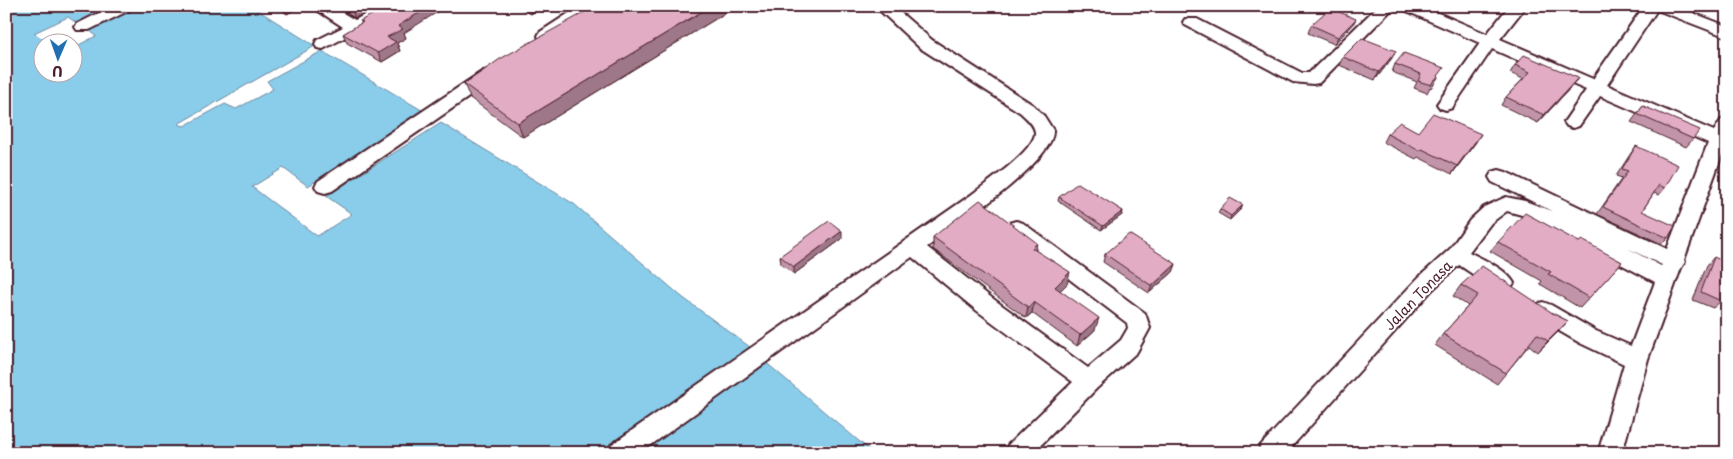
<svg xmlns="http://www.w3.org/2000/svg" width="1733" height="459" viewBox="0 0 1733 459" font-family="'Playpen Sans',sans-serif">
<rect width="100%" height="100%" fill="#fff"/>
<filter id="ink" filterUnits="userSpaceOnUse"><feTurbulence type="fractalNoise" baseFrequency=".02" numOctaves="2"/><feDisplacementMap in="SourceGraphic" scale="10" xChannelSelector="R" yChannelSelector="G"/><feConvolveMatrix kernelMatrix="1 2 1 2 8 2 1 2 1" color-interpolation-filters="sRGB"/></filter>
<g filter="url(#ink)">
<g fill="#89cdea" stroke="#70879e">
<path d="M6 6H113L78 24 68 17 34 33 47 42H42V72H72L73 48 96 36 89 30 138 6H251L315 46 178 124 184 126 225 104 236 109 273 89 267 81 322 51 425 112 308 186 283 168 252 187 317 236 352 214 326 196 441 123 574 204 682 297 750 347 610 453H6Z"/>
<path d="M763 360 873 453H640Z"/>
</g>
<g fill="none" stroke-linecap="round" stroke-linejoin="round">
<g stroke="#4a1f2b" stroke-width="4">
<g id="minor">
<path d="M113 6H134L132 9 89 30H77L75 27 77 24Z"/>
<path d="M311 6H331L355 20 381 6H401L399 9 323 49 317 48 315 44 317 40 343 27Z"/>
<path d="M580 6 598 7 552 40H540L538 36 540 32Z"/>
<path d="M875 6H893L932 40 1033 105 1044 116 1053 130C1056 161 952 229 927 247L992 298 1088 368 1121 340 1128 328 1127 323 1009 233 1006 228 1009 223 1016 221 1023 223 1145 313 1150 328 1137 352 1097 388 1033 453H1005L1008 445 1073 382 976 310 912 257 640 453H608L611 445 971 195C985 184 1036 150 1035 132 1034 124 1026 118 1021 113L920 48Z"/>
<path d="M1378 6H1395L1319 83 1313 84 1293 82 1185 25 1183 22 1185 19H1197L1302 73H1309Z"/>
<path d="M1400 6H1422L1487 34 1509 6H1526L1500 39 1593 79 1644 6H1675L1727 26V37L1657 10 1607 85 1714 131 1721 120 1727 118V141L1684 260 1685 262 1681 268 1648 359 1622 453H1598L1624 364 1580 343 1535 317 1532 311 1535 305 1543 302 1551 305 1596 331 1631 346 1655 282 1552 228 1529 217 1507 211 1491 223 1469 252C1484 260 1505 268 1514 283L1510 289C1509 289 1504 291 1502 291 1497 291 1467 270 1459 265L1432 290 1286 453H1258L1261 445 1418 278 1450 249 1470 220 1484 207 1506 197 1525 201 1552 211 1492 182 1489 177 1492 172 1499 170 1506 172 1667 249 1708 143 1600 96 1579 126 1573 128 1567 126 1564 122 1586 90 1492 49 1452 108 1446 110 1440 108 1437 104 1480 43 1402 9ZM1627 248 1662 265 1661 266Z"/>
<path d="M489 70 495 71 498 75 495 79 332 191 325 193 318 191 315 186 318 181 483 71Z"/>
</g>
</g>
<use href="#minor" fill="#fff" fill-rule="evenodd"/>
</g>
<g fill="#c294a9" stroke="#4a1f2b">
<path d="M276 6H301L287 14Z"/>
<path d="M335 6H377L355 18Z"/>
<path d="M516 6H543L531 14Z"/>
<path d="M735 7 523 137 470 98 464 84Z"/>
<path d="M360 21 404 33 406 38 397 43 400 51 382 62 347 43 343 34 362 23Z"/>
<path d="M1311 25 1352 26 1334 44 1308 33Z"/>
<path d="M1343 57 1392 58 1375 80 1339 65Z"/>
<path d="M1395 64 1439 76 1431 88 1430 87 1427 93 1414 88 1417 82 1392 72Z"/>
<path d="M1515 65 1578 78 1572 86 1538 123 1501 105 1506 97 1523 79 1510 73Z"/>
<path d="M1643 106 1693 139 1686 147 1631 122Z"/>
<path d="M1418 132 1476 142 1452 174 1418 157 1416 159 1383 142 1387 134Z"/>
<path d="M1636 146 1665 188 1659 195 1654 193 1642 211 1668 238 1662 244 1597 214 1622 178 1616 176 1631 153Z"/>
<path d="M1059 197 1123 211 1122 215 1101 230 1058 201Z"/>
<path d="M1243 205 1241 209 1230 220 1218 213 1220 209Z"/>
<path d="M933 237 1036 250 1067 284 1060 291 1095 330 1077 346 1032 313 1026 318 933 249Z"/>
<path d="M842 239 794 274 781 264 780 256Z"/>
<path d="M1498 242H1579L1622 262 1580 308 1540 284 1542 281 1490 251Z"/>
<path d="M1105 254 1176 264 1173 272 1149 293 1103 262Z"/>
<path d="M1714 257 1721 301 1713 308 1693 300 1707 265Z"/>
<path d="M1461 285 1554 314 1568 321 1538 352 1529 345 1497 384 1435 345 1443 334 1468 306 1453 296Z"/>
</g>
<g fill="#9e7889" stroke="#4a1f2b">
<path d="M284 6H301L287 14Z"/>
<path d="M357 6H377L355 18 351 9Z"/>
<path d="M430 6H447L404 33 406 38 397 43 400 51 382 62 378 53 387 37 398 26Z"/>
<path d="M529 6H543L531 14Z"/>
<path d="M711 6H734L735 7 523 137 518 123Z"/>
<path d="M1356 19 1352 26 1334 44 1338 37Z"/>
<path d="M1396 51 1392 58 1375 80 1379 72Z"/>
<path d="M1578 78 1572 86 1538 123 1544 115Z"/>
<path d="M1481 134 1476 142 1452 174 1457 166Z"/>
<path d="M1243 205 1241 209 1230 220 1231 216Z"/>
<path d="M1123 211 1122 215 1101 230 1103 226Z"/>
<path d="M842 231V239L794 274V267Z"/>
<path d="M1037 243 1035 255 1032 248Z"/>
<path d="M1176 264 1173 272 1149 293 1152 286Z"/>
<path d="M1070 272 1067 284 1052 299 1055 287Z"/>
<path d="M1034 302 1032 313 1026 318 1028 307Z"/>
<path d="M1099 318 1095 330 1077 346 1080 335Z"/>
<path d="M1568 321 1558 332 1538 352 1548 341Z"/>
</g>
<g fill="#e1acc4" stroke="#4a1f2b">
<path d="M346 6H357L351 9Z"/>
<path d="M388 6H430L398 26 403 29 387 37 396 42 378 53 343 34 363 22 360 21Z"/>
<path d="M596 6H711L518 123 464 84 500 59Z"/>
<path d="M1330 8 1356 19 1338 37 1311 25Z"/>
<path d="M1362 38 1396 51 1379 72 1343 57Z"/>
<path d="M1404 53 1444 68 1435 80H1434L1431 85 1418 81 1421 74 1395 64Z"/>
<path d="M1524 55 1578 78 1544 115 1506 97 1530 72 1515 65Z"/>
<path d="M1643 106 1700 130 1693 139 1637 114Z"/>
<path d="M1433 113 1481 134 1457 166 1422 149 1420 151 1387 134 1400 122 1418 132Z"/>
<path d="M1636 146 1678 165 1665 188 1659 185 1642 211 1675 226 1668 238 1603 207 1628 171 1622 169Z"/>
<path d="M1078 183 1123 211 1103 226 1059 197Z"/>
<path d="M1230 198 1243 205 1231 216 1220 209Z"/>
<path d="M980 200 1037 243 1032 248 1070 272 1055 287 1099 318 1080 335 1034 302 1028 307 933 237Z"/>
<path d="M1525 213 1579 242 1582 240 1622 262 1589 298 1548 274 1551 272 1498 242Z"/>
<path d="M829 221 842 231 794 267 780 256Z"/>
<path d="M1129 234 1176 264 1152 286 1105 254Z"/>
<path d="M1714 257 1727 263V286L1721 301 1701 292Z"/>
<path d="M1482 266 1554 314 1568 321 1548 341 1537 334 1506 373 1443 334 1478 295 1461 285Z"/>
</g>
</g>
<g text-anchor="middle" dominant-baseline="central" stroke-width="4" stroke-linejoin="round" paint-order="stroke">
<g font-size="14" fill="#4a1f2b" stroke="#fff">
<text transform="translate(1418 295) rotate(-46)">Jalan Tonasa</text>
</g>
</g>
<rect width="1733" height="459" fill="none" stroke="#fff" stroke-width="25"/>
<rect x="12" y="12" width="1708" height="434" fill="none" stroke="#4a1f2b" stroke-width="2" filter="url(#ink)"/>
<g transform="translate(58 58) rotate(182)"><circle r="24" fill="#ffffff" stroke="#b7a5aa"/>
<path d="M0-4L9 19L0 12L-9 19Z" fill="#1f6fb2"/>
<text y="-8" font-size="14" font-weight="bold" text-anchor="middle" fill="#4a1f2b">U</text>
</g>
</svg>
